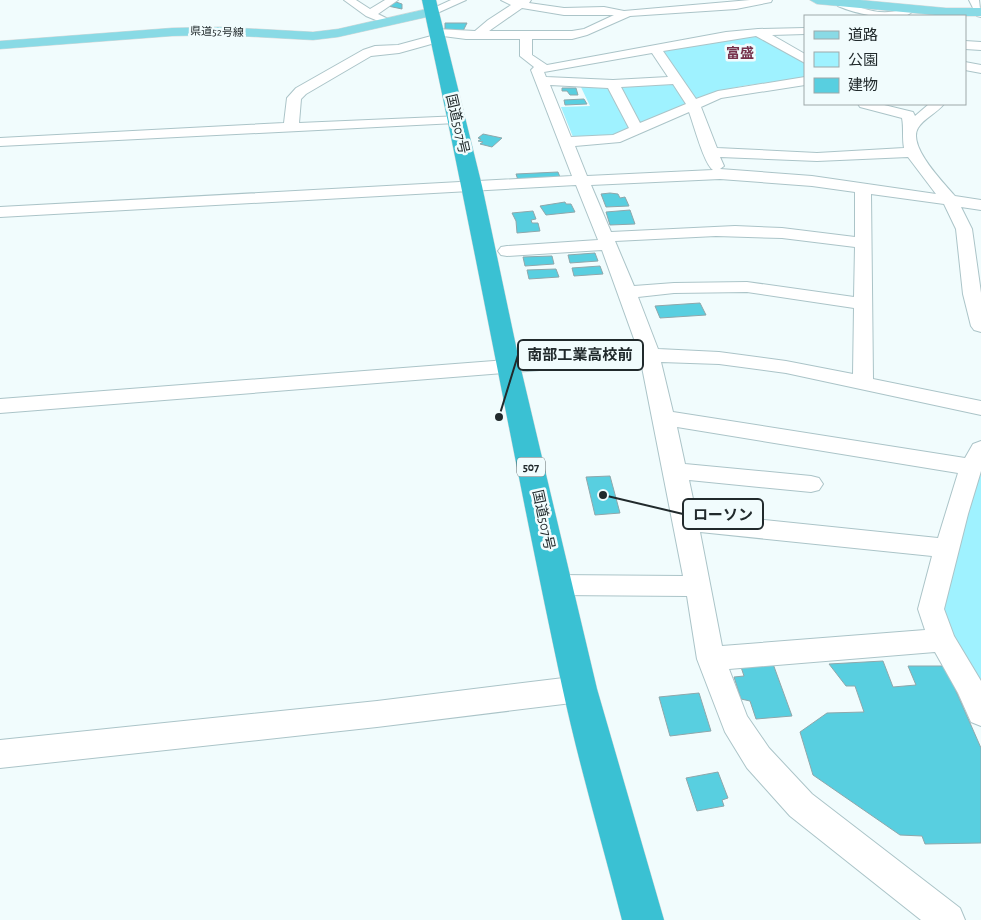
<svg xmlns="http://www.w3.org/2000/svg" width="981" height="920" viewBox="0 0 981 920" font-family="'Alegreya Sans','Noto Sans JP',sans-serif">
<rect width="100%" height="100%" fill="#f1fcfd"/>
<g fill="#9ff2ff">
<path d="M754 35 760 36 805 62V78C771 83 725 84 695 101L661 51Z"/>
<path d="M675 83 687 105 646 123 637 122 620 85Z"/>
<path d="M580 85 610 87 630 126 627 131 614 137H573L561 107 590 106Z"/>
<path d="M981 473V687L941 616 975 485Z"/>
</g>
<g fill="#58cfe0" stroke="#8fa7ab">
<path d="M396 2 402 4V9L388 6Z"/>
<path d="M445 23H467L463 31H456L445 29Z"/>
<path d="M562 88H576L578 95H570L567 91H562Z"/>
<path d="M584 99 587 104 565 105 564 100Z"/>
<path d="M483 134 502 138 492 147 480 144 483 142 478 141 481 139 478 138Z"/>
<path d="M558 172 560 177 518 180 516 174Z"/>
<path d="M610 193 618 194 620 198 625 197 629 206 606 207 601 194Z"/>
<path d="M565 202 566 204H571L575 212 546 215 540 206Z"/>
<path d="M630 210 635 224 610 225 606 212Z"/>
<path d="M533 211 536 219 531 220 532 223H538L540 231 517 233 516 221 512 213Z"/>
<path d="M595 253 598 261 570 263 568 255Z"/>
<path d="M552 256 554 264 525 266 523 257Z"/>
<path d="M600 266 603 274 574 276 572 268Z"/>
<path d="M556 269 559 277 529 279 527 270Z"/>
<path d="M700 303 706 315 660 318 655 306Z"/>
<path d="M610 476 620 513 595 515 586 477Z"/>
<path d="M772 661 792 716 756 719 750 701 741 699 734 677 744 676 740 664Z"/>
<path d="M883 661 893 687 916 685 908 666H945L981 748V843L925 844 922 836 900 835 813 775 800 732 827 713 864 712 855 686H846L829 664Z"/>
<path d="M699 693 711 731 670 736 659 697Z"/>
<path d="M718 772 728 798 722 800 724 806 697 811 686 778Z"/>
</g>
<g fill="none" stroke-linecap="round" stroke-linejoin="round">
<g stroke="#abc4c8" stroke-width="2">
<g id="minor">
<path d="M344 0H356L370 9 385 0H398L378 14 394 22 388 25 366 16Z"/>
<path d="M451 0H466L435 14 431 15 425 12Z"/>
<path d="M501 0H531L529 3 564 8 604 7 624 11 750 0H772L771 2 736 9 630 16 587 35 572 39H532V55L547 65 726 32 758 29 805 28V34L772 35 805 54V63L756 36 663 51 696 99 718 91 805 77V85L721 98 701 107 717 148 817 153 904 148C902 137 904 128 902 118L860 107 858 104H880L913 112 915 116 929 104H944C937 113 924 118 918 128 907 146 944 183 955 196L981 200V210L961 207 972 229 981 293V332L974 330 971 326 963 294 956 229 944 204 871 194 873 379 981 401V415L786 373 719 364 661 362 673 412 965 458 973 444 981 441V471L968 514 944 609 954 636 981 681V726L971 722 958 693 935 652 729 669 747 716 769 748 812 794 960 908 965 920H921L790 816 747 768 725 732 697 659 687 596 556 595 547 592 543 585 547 578 556 575 683 576 641 362 0 413V399L638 350 602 250 507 256 501 255 498 251 501 247 507 246 598 240 576 185 0 217V207L572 176 531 70 534 67 520 56V39H466L443 36 442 41 399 53 371 56 306 94 301 99 299 123 461 116 463 119 456 123 0 146V138L284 123 287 98 296 88 363 50 375 46 398 45 435 35 430 32 436 29 475 31 488 20 511 5ZM522 8 564 15H614L584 29 572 31H489ZM652 53 668 77 613 80 546 77 544 72ZM673 84 686 104 640 123 621 87ZM550 85 608 88 629 128 613 135 571 137ZM689 112C694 125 704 164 713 170L587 176 575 146 620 142ZM720 157 817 161 908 157 936 194 812 176 720 169 724 166ZM720 179 812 186 855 192V237L782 228 735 226 611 232 591 185ZM716 236 782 238 855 247 854 297 747 282 674 283 634 286 615 241ZM747 292 854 308 853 374 786 361 719 352 658 349 638 297 674 293ZM677 427 958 473 938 538 696 513 689 480 811 492 819 490 823 484 819 478 811 476 685 464ZM700 532 932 556 918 609 925 630 722 646Z"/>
<path d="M843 0C860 9 881 16 900 10L901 6H909L912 12C899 24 853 13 838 6L837 4 838 1Z"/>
<path d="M969 0H979L981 17 977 16Z"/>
<path d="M965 41 981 42V50L965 49Z"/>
<path d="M965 62 981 65V73L965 70Z"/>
<path d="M580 676 590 680 594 689 590 698 580 702 377 727 0 768V740L377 701Z"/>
</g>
</g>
<g stroke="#d7d9d9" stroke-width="1">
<g id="major">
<path d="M810 0H860L946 8H981V16H946L817 4Z"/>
<path d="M431 8 438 12 436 15 338 37 313 40 221 35 172 36 0 49V41L172 28 221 27 313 32 338 29Z"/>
</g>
</g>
<g stroke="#d7d9d9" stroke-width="1">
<path id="highway" d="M422 0H436L482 186 520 365 597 689 664 920H622C602 842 579 765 562 686 513 458 472 228 422 0Z"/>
</g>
<use href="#minor" fill="#fff" fill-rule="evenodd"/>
<use href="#major" fill="#89dae5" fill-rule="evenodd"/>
<use href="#highway" fill="#3ac1d3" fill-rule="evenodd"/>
</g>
<g text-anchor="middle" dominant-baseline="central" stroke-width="5" stroke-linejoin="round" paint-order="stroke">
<g font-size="11" fill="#212a2c" stroke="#f1fcfd">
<text transform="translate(217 32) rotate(2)">県道52号線</text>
</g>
<rect fill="#f1fcfd" stroke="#5f696b" stroke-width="1" x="517" y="457.5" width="28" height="19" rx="4"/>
<g font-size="12" font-weight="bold" fill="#212a2c">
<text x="531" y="467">507</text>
</g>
<g font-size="14" font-weight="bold" fill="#76324c" stroke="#f1fcfd">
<text x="740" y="54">富盛</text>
</g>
<g font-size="14" fill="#212a2c" stroke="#f1fcfd">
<text transform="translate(457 124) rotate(77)">国道507号</text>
<text transform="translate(543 520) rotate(78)">国道507号</text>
</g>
</g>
<path fill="none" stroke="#212a2c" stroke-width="2" d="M499 417L518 355M603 495L683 514"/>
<g fill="#212a2c" stroke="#f1fcfd" stroke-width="2">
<circle cx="499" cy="417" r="5"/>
<circle cx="603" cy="495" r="5"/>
</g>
<g fill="#f1fcfd" stroke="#212a2c" stroke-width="2">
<rect x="518" y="340" width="125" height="30" rx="5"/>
<rect x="683" y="499" width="80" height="30" rx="5"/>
</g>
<g font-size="15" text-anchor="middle" font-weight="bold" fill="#212a2c">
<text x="580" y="360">南部工業高校前</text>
<text x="723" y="520">ローソン</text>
</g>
<rect x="804" y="15" width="162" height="90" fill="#f1fcfd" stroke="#9ea8a9"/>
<rect x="814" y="31" width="25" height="8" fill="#89dae5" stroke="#9ea8a9"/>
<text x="848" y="40" font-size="15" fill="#212a2c">道路</text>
<rect x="814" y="52" width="25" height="15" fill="#9ff2ff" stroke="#9ea8a9"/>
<text x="848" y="65" font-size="15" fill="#212a2c">公園</text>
<rect x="814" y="78" width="25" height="15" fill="#58cfe0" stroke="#9ea8a9"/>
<text x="848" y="90" font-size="15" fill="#212a2c">建物</text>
</svg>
